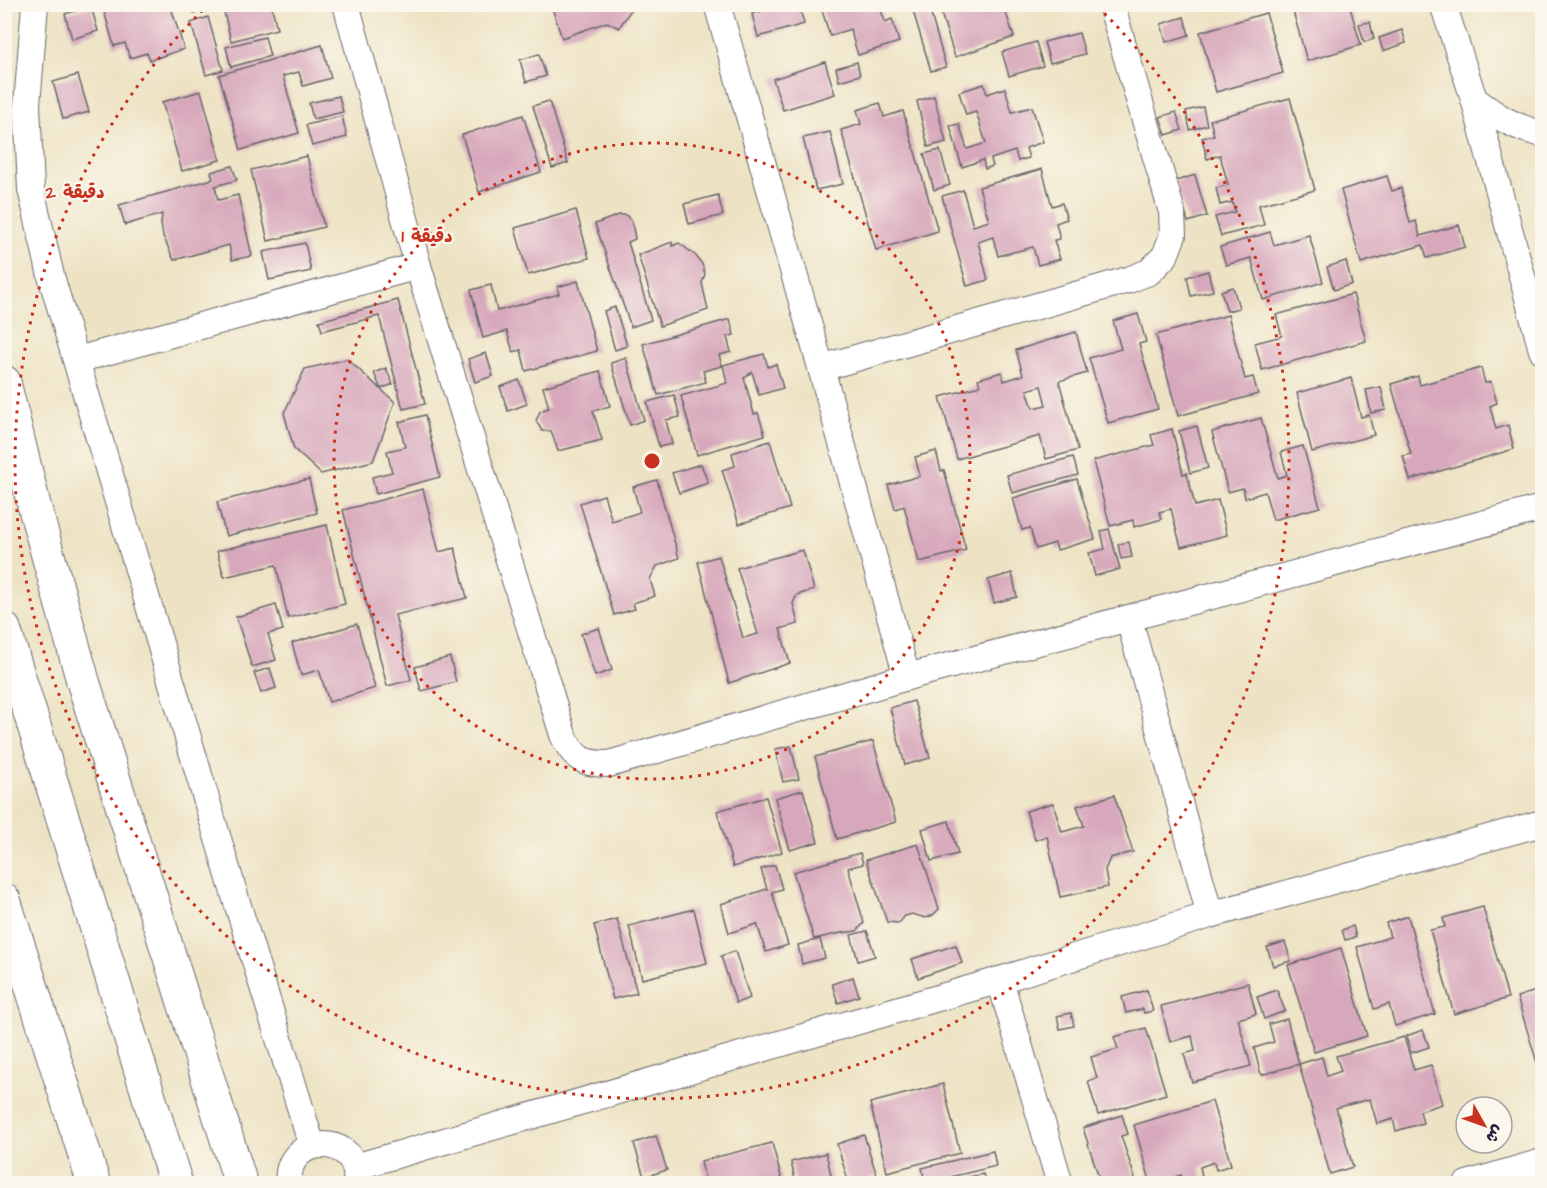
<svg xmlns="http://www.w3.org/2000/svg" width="1547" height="1188" viewBox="0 0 1547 1188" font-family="'Architects Daughter','Playpen Sans Arabic',sans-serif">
<rect width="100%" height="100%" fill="#fbf7ec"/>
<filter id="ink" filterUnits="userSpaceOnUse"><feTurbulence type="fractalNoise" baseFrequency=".0167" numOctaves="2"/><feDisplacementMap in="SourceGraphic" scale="12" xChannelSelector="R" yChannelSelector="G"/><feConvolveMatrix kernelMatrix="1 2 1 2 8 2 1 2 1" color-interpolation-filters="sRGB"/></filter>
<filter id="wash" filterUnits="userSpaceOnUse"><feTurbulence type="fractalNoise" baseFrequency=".008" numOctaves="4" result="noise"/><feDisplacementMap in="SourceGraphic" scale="24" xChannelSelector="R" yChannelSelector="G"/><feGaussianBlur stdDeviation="1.35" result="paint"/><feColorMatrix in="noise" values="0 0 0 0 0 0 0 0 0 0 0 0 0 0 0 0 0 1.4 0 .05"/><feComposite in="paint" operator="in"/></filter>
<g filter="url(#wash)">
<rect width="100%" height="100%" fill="#ede3c4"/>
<g id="blocks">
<g fill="#d7a7bb" fill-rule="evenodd">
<path d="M125 4H170L184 49 150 60 147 53 130 58 125 43 114 46 104 11Z"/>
<path d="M191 4H215V6L194 13Z"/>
<path d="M222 4H275L272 7 277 29 231 41Z"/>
<path d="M785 4H799L804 24 758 37 752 14Z"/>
<path d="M820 4H879L885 22 892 19 899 42 858 55 850 29 830 36Z"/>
<path d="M911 4H928L946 67 931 71Z"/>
<path d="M938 4H1003L1014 37 955 57Z"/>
<path d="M1291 4H1349L1361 45 1307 61Z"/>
<path d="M551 5H634L619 28 607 22 562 38Z"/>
<path d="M91 6 98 31 72 39 65 14Z"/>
<path d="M1266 13 1283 73 1216 92 1200 32Z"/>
<path d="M208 17 223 70 206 75 191 23Z"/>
<path d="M1184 17 1189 35 1166 42 1161 24Z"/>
<path d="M1370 22 1374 39 1364 42 1359 24Z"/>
<path d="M1402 30 1406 43 1383 51 1379 38Z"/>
<path d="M1079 33 1085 54 1050 63 1044 42Z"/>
<path d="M265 37 270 56 231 67 226 47Z"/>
<path d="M1036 42 1043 66 1009 76 1002 52Z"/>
<path d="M322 45 331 78 303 86 299 72 283 76 299 133 241 150 219 75Z"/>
<path d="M539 54 546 76 526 82 520 60Z"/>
<path d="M825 62 835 94 783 110 773 79Z"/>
<path d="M857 62 860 75 839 81 836 68Z"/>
<path d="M78 75 89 112 63 119 53 82Z"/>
<path d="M984 84 987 94 1005 88 1012 112 1032 107 1043 142 1026 148 1029 158 1018 161 1015 151 991 159 993 166 985 169 983 160 962 167 950 126 959 124 967 149 986 143 976 112 966 115 959 92Z"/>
<path d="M201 91 220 160 182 171 162 102Z"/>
<path d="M339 96 343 112 313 119 309 103Z"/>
<path d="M934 96 946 142 928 147 917 101Z"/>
<path d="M1290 98 1315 190 1259 205 1264 225 1221 236 1215 217 1235 212 1232 202 1220 205 1216 188 1228 185 1220 155 1207 159 1202 138 1214 135 1210 120Z"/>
<path d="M549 101 568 163 552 168 533 106Z"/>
<path d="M880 103 884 117 903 111 938 231 876 250 841 130 861 124 857 110Z"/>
<path d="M1203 107 1207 125 1190 130 1186 111Z"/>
<path d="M1176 112 1182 130 1166 135 1160 117Z"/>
<path d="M523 115 541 172 479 192 462 135Z"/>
<path d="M342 116 347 137 312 146 306 125Z"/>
<path d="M830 132 843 184 816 190 803 138Z"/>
<path d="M940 150 950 185 934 190 924 154Z"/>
<path d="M307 156 324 227 268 241 251 170Z"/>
<path d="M232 166 237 180 215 186 218 200 238 195 252 256 232 260 229 245 174 260 163 236 161 224 162 214 125 225 119 205 213 179 211 172Z"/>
<path d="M1042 169 1052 206 1062 203 1067 219 1056 223 1060 239 1054 240 1060 259 1038 265 1033 247 998 256 993 237 978 242 988 280 967 286 942 196 963 190 973 226 989 221 979 187Z"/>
<path d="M1195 175 1207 216 1188 222 1176 181Z"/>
<path d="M1387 176 1392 191 1401 188 1410 223 1416 221 1420 236 1459 225 1465 247 1427 258 1423 245 1361 263 1341 190Z"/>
<path d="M718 195 723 215 689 224 684 204Z"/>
<path d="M576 210 589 258 528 275 515 228Z"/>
<path d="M619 215H626L632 222 635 239 628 242 651 320 631 327 595 224Z"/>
<path d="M1270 232 1274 245 1309 235 1323 282 1263 300 1251 258 1226 265 1220 247Z"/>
<path d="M672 242V246L679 243 696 256 702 264 705 274 702 283 708 310 660 326 638 255Z"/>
<path d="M305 243 311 271 269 280 263 252Z"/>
<path d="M1346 261 1352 284 1334 290 1327 267Z"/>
<path d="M1208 271 1213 291 1191 296 1187 277Z"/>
<path d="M578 281 597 351 526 371 521 350 513 352 507 331 483 338 471 290 491 285 497 311 559 294 557 287Z"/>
<path d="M1233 287 1239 308 1227 311 1221 291Z"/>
<path d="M1353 294 1366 341 1262 370 1255 343 1282 336 1276 315Z"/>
<path d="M398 300 425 404 403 409 379 316 322 331 319 321Z"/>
<path d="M615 307 627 346 615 350 604 311Z"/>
<path d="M1138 314 1146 342 1139 344 1158 409 1108 423 1089 358 1121 349 1113 321Z"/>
<path d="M1228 315 1245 379 1253 377 1258 394 1178 416 1156 335Z"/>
<path d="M730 319 734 335 727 337 731 352 719 355 722 366 703 371 706 382 658 395 643 344Z"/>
<path d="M1076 332 1087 373 1059 381 1078 450 1046 459 1040 436 957 459 940 397 980 386 978 379 1002 372 1004 381 1023 375 1016 350ZM1041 386 1046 405 1033 408 1027 390Z"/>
<path d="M486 353 493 376 475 382 468 359Z"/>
<path d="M764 354 768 367 776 364 783 388 759 395 752 372 744 378 754 414 758 413 765 435 697 455 681 396 727 383 723 365Z"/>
<path d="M626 358 644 420 630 425 611 363Z"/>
<path d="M347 359 395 402 373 461 321 474 294 449 284 413 305 369Z"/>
<path d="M386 368 393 384 381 389 374 373Z"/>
<path d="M1481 368 1485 383 1491 382 1497 403 1490 406 1496 429 1508 425 1514 449 1410 480 1403 456 1411 454 1391 384 1418 376 1420 385Z"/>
<path d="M600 371 610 406 593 411 602 440 558 451 551 431H542L536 421 540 411 549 408 543 387Z"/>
<path d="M1351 378 1361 417 1369 415 1374 435 1312 452 1297 393Z"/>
<path d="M519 380 527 404 508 411 500 387Z"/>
<path d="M1381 387 1386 410 1371 413 1366 390Z"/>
<path d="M674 395 680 417 666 420 672 444 659 447 647 402Z"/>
<path d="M425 415 440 477 376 494 372 477 392 472 387 451 405 447 399 422Z"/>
<path d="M1261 418 1278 478 1287 475 1281 452 1303 446 1320 507 1273 520 1265 492 1245 498 1243 488 1228 492 1212 432Z"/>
<path d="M1197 426 1208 468 1190 473 1179 431Z"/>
<path d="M1172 429 1183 474 1187 473 1195 506 1218 500 1227 535 1181 547 1171 509 1159 512 1162 519 1134 527 1133 520 1110 526 1093 461 1154 445 1151 435Z"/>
<path d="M770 441 790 508 739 524 722 470 735 466 732 453Z"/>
<path d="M936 451 941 471 944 470 966 550 919 562 904 506 895 509 888 485 920 476 915 457Z"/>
<path d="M1073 457 1078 475 1012 493 1007 475Z"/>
<path d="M701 464 708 483 679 493 672 473Z"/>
<path d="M309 479 317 513 226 536 217 502Z"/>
<path d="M1077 479 1095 539 1057 550 1055 543 1036 549 1030 528 1022 530 1013 498Z"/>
<path d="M657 480 679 558 657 566 650 579 655 596 633 603 635 609 614 615 580 503 604 495 612 521 640 512 633 487Z"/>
<path d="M423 489 439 552 455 548 467 598 395 615 411 680 387 686 343 510Z"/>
<path d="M327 525 345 604 288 618 276 565 224 577 217 551Z"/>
<path d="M1109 529 1120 569 1095 576 1089 553 1105 549 1101 531Z"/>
<path d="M1129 542 1132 557 1121 559 1118 544Z"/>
<path d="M803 550 814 590 797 595 793 603 798 624 780 629 790 663 729 683 698 562 719 556 743 638 758 634 737 568Z"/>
<path d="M1012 573 1017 597 994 603 988 580Z"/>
<path d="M276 605 283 630 268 634 276 660 252 667 236 617Z"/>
<path d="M357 624 375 688 329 702 319 670 301 675 292 643Z"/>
<path d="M599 628 612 670 595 676 581 634Z"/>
<path d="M450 657 456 682 421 691 415 667Z"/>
<path d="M270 668 276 688 261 693 254 673Z"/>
<path d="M914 701 930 758 905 765 890 708Z"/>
<path d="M873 741 896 822 837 839 815 757Z"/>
<path d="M791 746 799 779 783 782 775 749Z"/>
<path d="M803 790 818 842 790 850 775 798Z"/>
<path d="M1114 795 1133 852 1110 858 1105 870 1108 887 1060 897 1047 836 1035 840 1026 811 1053 803 1062 832 1084 826 1077 806Z"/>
<path d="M766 797 782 852 733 867 717 811Z"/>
<path d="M949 821 958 854 931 861 922 829Z"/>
<path d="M918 844 939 909 933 915 926 918 912 914 905 916 899 923 887 922 866 860Z"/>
<path d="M860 853 863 864 848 868 864 923 857 931 841 933 814 939 793 872Z"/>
<path d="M775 865 782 889 772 892 788 945 766 952 757 924 729 933 721 904 767 889 761 869Z"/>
<path d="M1483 907 1508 998 1454 1014 1430 930 1445 927 1443 918Z"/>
<path d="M694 909 707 963 642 979 629 926Z"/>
<path d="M1408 916 1435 1014 1395 1026 1389 1004 1374 1009 1357 947 1390 937 1386 923Z"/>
<path d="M617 919 637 993 613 999 594 925Z"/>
<path d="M1353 926 1356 937 1345 940 1342 930Z"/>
<path d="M867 931 875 956 858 961 851 935Z"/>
<path d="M820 939 825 958 802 964 798 945Z"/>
<path d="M1285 942 1291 961 1273 966 1267 947Z"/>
<path d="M956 945 962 963 918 978 912 959Z"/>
<path d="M1341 948 1367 1036 1314 1052 1288 965Z"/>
<path d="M735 951 750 998 736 1003 721 956Z"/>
<path d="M853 977 859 996 838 1003 832 984Z"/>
<path d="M1248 983 1256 1014 1238 1019 1251 1066 1192 1082 1184 1054 1195 1051 1192 1036 1170 1042 1161 1006Z"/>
<path d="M1542 989V1079L1517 997Z"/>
<path d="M1147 990 1153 1011 1144 1013 1143 1009 1126 1013 1122 997Z"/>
<path d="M1277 990 1285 1011 1264 1019 1257 997Z"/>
<path d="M1071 1013 1074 1026 1060 1029 1057 1016Z"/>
<path d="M1287 1019 1299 1064 1322 1057 1327 1076 1341 1071 1336 1056 1404 1037 1414 1070 1431 1065 1442 1104 1420 1111 1423 1123 1396 1131 1393 1119 1377 1124 1370 1099 1336 1108 1353 1167 1330 1174 1299 1064 1261 1075 1254 1048 1274 1042 1269 1024Z"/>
<path d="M1146 1028 1166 1094 1098 1115 1088 1081 1097 1078 1091 1057 1118 1049 1114 1037Z"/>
<path d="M1423 1030 1429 1047 1411 1053 1406 1036Z"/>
<path d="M943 1084 960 1153 887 1172 870 1103Z"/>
<path d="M1212 1101 1231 1165 1216 1170 1214 1162 1200 1167 1202 1176 1183 1182 1181 1175 1168 1179 1170 1184H1151L1134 1125Z"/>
<path d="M1122 1115 1128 1134 1121 1136 1137 1184H1101L1083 1128Z"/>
<path d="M864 1135 877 1176 849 1184 837 1144Z"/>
<path d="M656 1136 667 1170 644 1177 634 1143Z"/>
<path d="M772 1143 783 1184H706L701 1161Z"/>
<path d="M993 1151 996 1166 925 1183 922 1168Z"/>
<path d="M826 1153 833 1184H796L791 1162Z"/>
<path d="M983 1174 986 1184H953L954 1181Z"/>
</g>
</g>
</g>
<g filter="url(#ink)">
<use href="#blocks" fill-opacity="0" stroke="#69666b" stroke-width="1.5"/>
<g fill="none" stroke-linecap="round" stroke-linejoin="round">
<g stroke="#69666b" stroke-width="28">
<g id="minor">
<path d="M35 4 27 105 31 189 51 276 235 896 312 1146"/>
<path d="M346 4 418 266 563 735C574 759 583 764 609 764L907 677 1542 508"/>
<path d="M717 4 821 368 907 677"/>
<path d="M1443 4 1474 99 1542 350"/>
<path d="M1474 99C1497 117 1514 127 1542 134"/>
<path d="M77 360 418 266"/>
<path d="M821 368 1128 280 1149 272 1165 256 1173 235 1172 212 1111 4"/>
<path d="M1129 619 1210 915"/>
<path d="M1000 980 1060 1184"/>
<path d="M355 1167 1000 980 1210 915 1542 823"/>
<path d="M289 1184C283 1132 362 1133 356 1182"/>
<path d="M1467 1184 1542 1162"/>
</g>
</g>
<g stroke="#69666b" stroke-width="35">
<g id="motorway">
<path d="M4 382 34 505 83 681 241 1184"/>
<path d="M4 629 176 1184"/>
<path d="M4 900 94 1184"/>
</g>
</g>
<use href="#minor" stroke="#fff" stroke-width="26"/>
<use href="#motorway" stroke="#fff" stroke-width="33"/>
</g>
</g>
<g fill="none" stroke="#c8321e" stroke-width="3" stroke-dasharray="3 6">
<circle cx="652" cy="461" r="318"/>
<path d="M1098 7A637 637 0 1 1 206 7"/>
</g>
<circle cx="652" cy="461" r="9" fill="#c8321e" stroke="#fbf7ec" stroke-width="3"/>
<g font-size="18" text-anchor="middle" font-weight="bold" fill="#c8321e" stroke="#fbf7ec" stroke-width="4.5" stroke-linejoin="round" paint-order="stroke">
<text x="75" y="198">2 دقيقة</text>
<text x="427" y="242">1 دقيقة</text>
</g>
<rect width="1547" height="1188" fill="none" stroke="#fbf7ec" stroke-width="24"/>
<g transform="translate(1484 1125) rotate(130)"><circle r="28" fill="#fbf7ec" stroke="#a4a2a5" stroke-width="1.5"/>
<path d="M0-4.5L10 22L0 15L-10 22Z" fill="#c8321e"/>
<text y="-9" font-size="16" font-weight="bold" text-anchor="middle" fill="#22223b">ش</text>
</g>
</svg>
